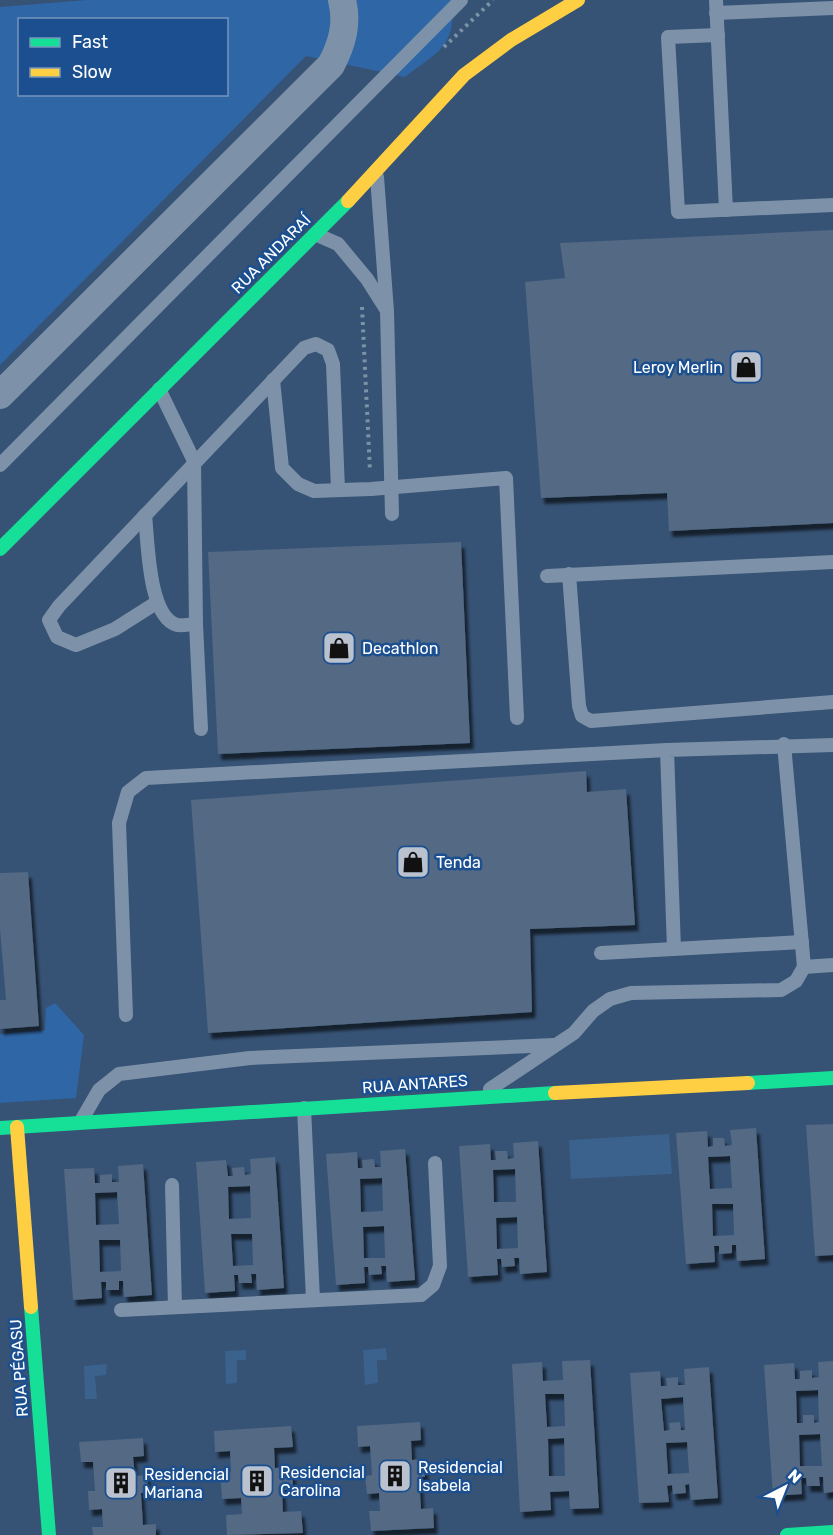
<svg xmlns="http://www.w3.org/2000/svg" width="833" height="1535" viewBox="0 0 833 1535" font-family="Rubik,sans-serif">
<defs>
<filter id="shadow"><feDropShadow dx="3.5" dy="6" stdDeviation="1.5" flood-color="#0009"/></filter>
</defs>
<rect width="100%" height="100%" fill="#365274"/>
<g fill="#2f66a5" fill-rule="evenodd">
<path d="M87 0H452C456 48 439 50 405 77L306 56 0 365V7ZM20 20H226V94H20Z"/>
<path d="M55 1003 84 1035 76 1098 0 1103V1034L45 1030 46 1008Z"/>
</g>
<g fill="#3b618d">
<path d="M669 1134 672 1174 571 1179 569 1140Z"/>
<path d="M386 1348 387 1360H377L378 1383 365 1385 363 1350Z"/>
<path d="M246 1350V1360H237V1383L226 1384 225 1351Z"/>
<path d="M107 1364 106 1375 95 1376 97 1399H85L84 1366Z"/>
</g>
<g fill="#526984" fill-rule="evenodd" filter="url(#shadow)">
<path d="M833 230V523L669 531 667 493 541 498 525 282 565 278 560 243Z"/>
<path d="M461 542 470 743 218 754 208 552Z"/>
<path d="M586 771 587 792 626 789 635 925 530 929 532 1012 208 1033 191 800Z"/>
<path d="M28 872 39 1026 0 1029V1000H6L0 929V873Z"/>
<path d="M833 1124V1255L815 1256 806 1125Z"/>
<path d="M756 1128 765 1259 737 1261 736 1245H732V1253L719 1254V1246H714L715 1262 686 1264 676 1133 707 1131 708 1147 713 1146V1138H724L725 1146 732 1145 730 1130ZM730 1156 732 1188 710 1189 708 1157ZM712 1204H733L734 1235 713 1236Z"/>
<path d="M538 1141 547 1272 520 1274 519 1258H514L515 1266 502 1267 501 1259H497L498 1275 468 1277 459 1146 490 1144 491 1160H496L495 1151H507L508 1159 514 1158 513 1143ZM515 1169 516 1202H494L493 1170ZM517 1217 518 1248 497 1249 496 1218Z"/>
<path d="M405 1149 415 1280 387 1282 386 1266H381L382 1274 369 1275 368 1267H364L365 1283 336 1285 326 1154 357 1152 358 1168H363L362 1160 374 1159 375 1167H381L380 1151ZM382 1178 383 1211 361 1212 360 1179ZM384 1226 385 1258H364L363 1227Z"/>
<path d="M275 1157 284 1288 257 1290 256 1274H251L252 1283H239L238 1275H234L235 1291 205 1293 196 1162 226 1160 228 1176H233L232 1168 244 1167 245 1175 251 1174 250 1159ZM250 1186 251 1218 229 1219 228 1187ZM231 1234H252L253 1265 233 1266Z"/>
<path d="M143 1164 152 1295 124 1297 123 1281H119V1290H106V1282H101L102 1298 73 1300 64 1169 94 1168 95 1183H100V1175L112 1174V1182H119L118 1166ZM117 1192 119 1224 96 1225 95 1193ZM99 1240H120L121 1271 100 1272Z"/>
<path d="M590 1360 599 1508 570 1509 569 1491 550 1492 551 1510 520 1512 512 1364 542 1362 543 1381 563 1380 562 1361ZM545 1394H564L565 1426 547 1427ZM564 1438 565 1476H549L548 1439Z"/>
<path d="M833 1361V1492L824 1493 823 1477H819L820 1486H807L806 1478H801L802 1494 773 1496 764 1365 794 1363 795 1379H800V1371L812 1370V1378L819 1377 818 1362ZM818 1390 819 1422 814 1423V1415H803V1423H797L796 1391ZM820 1434 822 1466H800L799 1435Z"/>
<path d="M709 1367 718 1498 691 1500 689 1484 685 1485 686 1493 673 1494 672 1485 667 1486 669 1502 639 1503 630 1373 660 1371 661 1386H667L666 1378 678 1377V1385H685L684 1369ZM683 1397 685 1430H681L680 1422 669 1423 670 1430 664 1431 661 1399ZM687 1442 689 1473 668 1474 666 1443Z"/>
<path d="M420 1422 421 1440 411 1441 412 1460 424 1459 425 1477H419L421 1509 433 1508 434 1528 371 1531 369 1511H380L379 1493 367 1494 365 1476 372 1475 370 1446 358 1447 357 1426Z"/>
<path d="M291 1426 293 1447 274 1448 275 1468 292 1467 293 1490H282L283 1512 301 1511 303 1533 227 1535 226 1515 242 1514 241 1498 222 1499 220 1473 231 1472 230 1451 215 1452 214 1431Z"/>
<path d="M143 1438 144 1456 133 1457 135 1476 147 1475 148 1493H141L143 1525 156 1524V1535H93L92 1527H103L102 1509 89 1510 88 1491H95L93 1462H81L79 1442Z"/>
</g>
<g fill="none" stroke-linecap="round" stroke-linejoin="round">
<g stroke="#7d92a8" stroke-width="4" stroke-dasharray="3 4.5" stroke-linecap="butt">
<path d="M444 47 493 0"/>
<path d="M362 307 370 471"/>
</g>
<g stroke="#7d92a8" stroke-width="14">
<path d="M716 0 726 210"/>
<path d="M716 13 833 8"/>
<path d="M718 35 668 37 678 212 833 205"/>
<path d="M377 177 387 311 392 514"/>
<path d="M315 234 338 244 367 279 386 309"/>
<path d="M273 380 282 468 298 484 314 491 371 489 506 478 517 718"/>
<path d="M159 389 194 461 196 624 201 729"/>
<path d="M0 465 461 0"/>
<path d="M145 515C148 541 148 617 177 625 182 626 191 624 196 624"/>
<path d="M569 574 579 706 582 716 591 721 833 702"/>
<path d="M547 576 833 562"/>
<path d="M156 603 115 629 76 645 57 637 49 620 59 606 304 348 316 344 328 350 333 364 338 490"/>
<path d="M674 949 667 750 833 745"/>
<path d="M601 953 802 942"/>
<path d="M804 967 833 965"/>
<path d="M126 1015 119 823 128 792 146 778 667 750"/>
<path d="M490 1089 574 1033 593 1011 610 999 631 993 781 990 796 981 804 967 784 744"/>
<path d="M304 1108 313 1299"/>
<path d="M81 1121 99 1090 119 1074 250 1058 554 1045"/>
<path d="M172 1185 175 1307"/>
<path d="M121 1310 421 1295 433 1285 440 1266 435 1163"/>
</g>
<path stroke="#7d92a8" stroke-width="28" d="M0 395 331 65C342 44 348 24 342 0"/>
<g stroke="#16e098" stroke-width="14">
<path d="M0 549 348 201"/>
<path d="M748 1083 833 1078"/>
<path d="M0 1128 555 1093"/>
<path d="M31 1307 49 1535"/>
<path d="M787 1535 833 1532"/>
</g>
<g stroke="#ffcf43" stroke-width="14">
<path d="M348 201 464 75 511 40 578 0"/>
<path d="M555 1093 748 1083"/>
<path d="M17 1127 31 1307"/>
</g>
</g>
<defs>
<g id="shop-square" transform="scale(1.725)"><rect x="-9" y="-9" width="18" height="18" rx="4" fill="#b9c2ce" stroke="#1b4f8f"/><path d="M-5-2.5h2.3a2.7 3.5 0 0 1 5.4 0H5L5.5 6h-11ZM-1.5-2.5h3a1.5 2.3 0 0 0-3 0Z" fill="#111"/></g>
<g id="building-square" transform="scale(1.725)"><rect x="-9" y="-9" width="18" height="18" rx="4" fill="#b9c2ce" stroke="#1b4f8f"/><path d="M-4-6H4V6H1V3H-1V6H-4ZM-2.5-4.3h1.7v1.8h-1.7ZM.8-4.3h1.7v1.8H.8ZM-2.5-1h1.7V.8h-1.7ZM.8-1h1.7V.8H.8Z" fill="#111"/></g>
</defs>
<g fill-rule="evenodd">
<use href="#shop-square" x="746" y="367"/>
<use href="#shop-square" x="339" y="648"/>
<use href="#shop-square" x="413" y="862"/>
<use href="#building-square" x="395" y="1476"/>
<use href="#building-square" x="257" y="1481"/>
<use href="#building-square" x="121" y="1483"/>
</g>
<g text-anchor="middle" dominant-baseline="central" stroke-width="5" stroke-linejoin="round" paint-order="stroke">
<g font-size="16" fill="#fff" stroke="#1b4f8f">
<text transform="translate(271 254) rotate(-45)">RUA ANDARAÍ</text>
<text transform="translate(415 1084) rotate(-4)">RUA ANTARES</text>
<text transform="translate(19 1368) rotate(-94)">RUA PÉGASU</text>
</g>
<g font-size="16" fill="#fff" stroke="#1b4f8f" text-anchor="start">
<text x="723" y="367" text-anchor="end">Leroy Merlin</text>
<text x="362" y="648">Decathlon</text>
<text x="436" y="862">Tenda</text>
<text x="418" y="1467">Residencial<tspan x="418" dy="18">Isabela</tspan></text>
<text x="280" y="1472">Residencial<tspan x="280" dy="18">Carolina</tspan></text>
<text x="144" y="1474">Residencial<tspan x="144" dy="18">Mariana</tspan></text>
</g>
</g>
<rect x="18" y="18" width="210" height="78" fill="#1b4f8f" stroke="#7695bc" stroke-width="1.5"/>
<rect x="30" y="38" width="30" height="9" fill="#16e098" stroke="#7695bc" stroke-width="1.5"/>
<text x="72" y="48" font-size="18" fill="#ffffff">Fast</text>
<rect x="30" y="68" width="30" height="9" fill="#ffcf43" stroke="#7695bc" stroke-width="1.5"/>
<text x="72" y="78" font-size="18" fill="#ffffff">Slow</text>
<g transform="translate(785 1487) rotate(42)" stroke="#1b4f8f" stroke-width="4.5" paint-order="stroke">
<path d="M0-4.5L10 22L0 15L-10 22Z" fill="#ffffff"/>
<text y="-9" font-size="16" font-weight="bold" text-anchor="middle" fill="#ffffff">N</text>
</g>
</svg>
